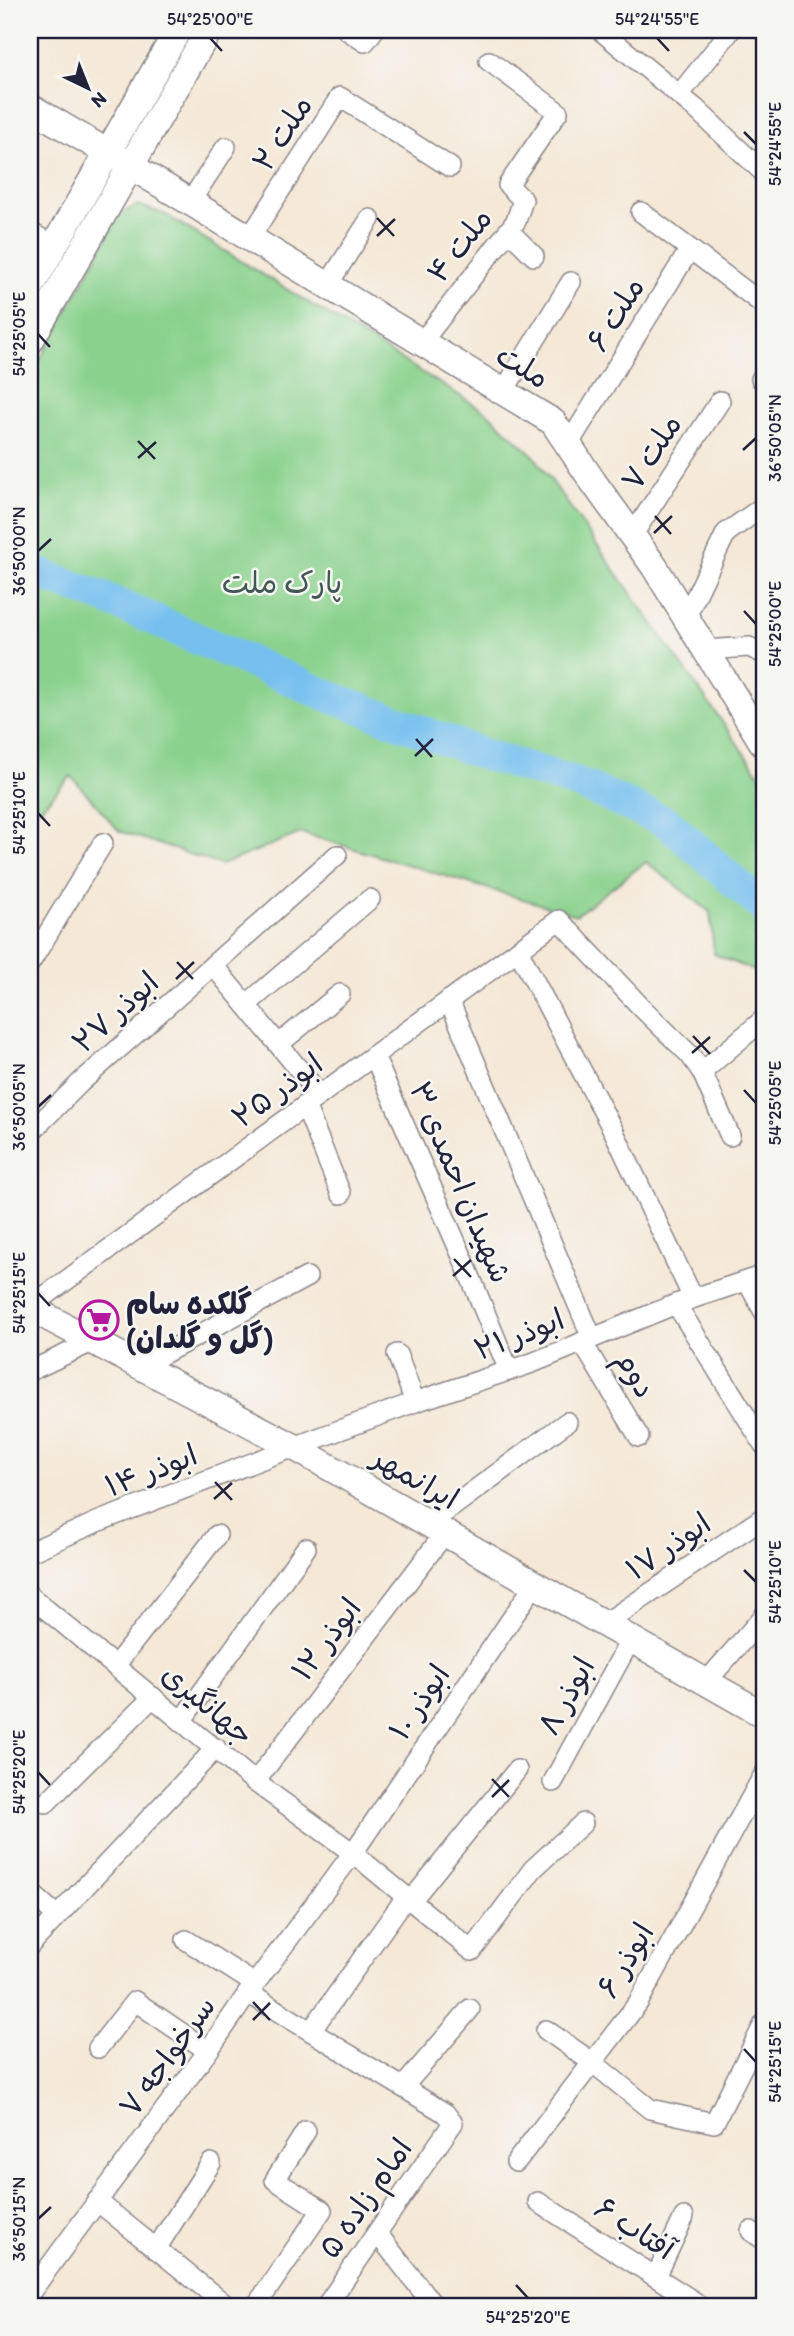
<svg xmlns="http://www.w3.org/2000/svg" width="794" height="2336" viewBox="0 0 794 2336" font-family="Itim,'Playpen Sans Arabic',sans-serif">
<rect width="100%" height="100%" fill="#f6f6f2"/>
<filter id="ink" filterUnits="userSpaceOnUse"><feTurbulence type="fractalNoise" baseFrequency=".0143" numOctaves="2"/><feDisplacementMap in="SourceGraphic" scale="14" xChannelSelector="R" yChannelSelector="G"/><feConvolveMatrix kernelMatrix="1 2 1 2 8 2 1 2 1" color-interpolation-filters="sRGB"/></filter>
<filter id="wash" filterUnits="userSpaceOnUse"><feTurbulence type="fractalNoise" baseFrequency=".00686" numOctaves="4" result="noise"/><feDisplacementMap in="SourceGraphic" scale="28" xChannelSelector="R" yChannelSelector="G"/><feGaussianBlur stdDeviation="1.57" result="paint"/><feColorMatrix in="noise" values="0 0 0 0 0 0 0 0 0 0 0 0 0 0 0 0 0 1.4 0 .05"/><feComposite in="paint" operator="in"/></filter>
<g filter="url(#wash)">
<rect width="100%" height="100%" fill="#f5e8d7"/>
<path fill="#89d18c" stroke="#567a64" stroke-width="2" d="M138 205 166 215 488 413 534 456 764 781V975L714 954 710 912 646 862 576 915 301 833 221 865 119 831 71 776 40 809 30 804V378L121 213Z"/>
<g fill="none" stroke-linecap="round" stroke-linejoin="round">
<path stroke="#76c0ef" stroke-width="32" d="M30 570 109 600 326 695 482 754 578 783 668 823 764 908"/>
</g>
</g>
<g filter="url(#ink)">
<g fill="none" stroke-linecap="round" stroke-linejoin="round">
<g stroke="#8c8589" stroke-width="22">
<g id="minor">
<path d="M347 30 365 42 374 30"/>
<path d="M600 30 695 108 764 173"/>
<path d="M679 95 731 30"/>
<path d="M190 202 226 147"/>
<path d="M641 212 764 305"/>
<path d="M509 231 534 256"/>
<path d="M30 232 53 245"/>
<path d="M249 239 340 97 450 167"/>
<path d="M327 286 370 219"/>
<path d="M421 343 516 221 523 200 508 185 558 112 489 61"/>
<path d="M761 379 764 381"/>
<path d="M503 392 571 282"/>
<path d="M568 445 690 249"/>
<path d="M632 536 720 401"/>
<path d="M686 617 726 533 764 506"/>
<path d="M706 650 749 647 764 654"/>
<path d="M518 950 614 1132 693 1298"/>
<path d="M30 963 103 843"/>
<path d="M213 965 320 1095"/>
<path d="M449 1000 592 1338"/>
<path d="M246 1005 370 899"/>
<path d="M279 1044 340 994"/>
<path d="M374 1056 461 1254 509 1371"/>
<path d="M702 1072 764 1019"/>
<path d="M305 1105 341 1194"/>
<path d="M30 1133 80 1083 337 855"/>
<path d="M747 1281 764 1312"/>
<path d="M676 1304 764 1445"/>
<path d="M30 1307 559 920 642 1008 690 1055 702 1072 730 1136"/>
<path d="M582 1342 639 1437"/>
<path d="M397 1354 415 1402"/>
<path d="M141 1366 307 1277"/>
<path d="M30 1371 94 1341"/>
<path d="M429 1524 567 1422"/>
<path d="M30 1552 97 1522 294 1447 415 1402 532 1363 676 1304 764 1275"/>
<path d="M30 1596 255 1782 353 1853 472 1951 533 1869 583 1823"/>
<path d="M604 1624 764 1517"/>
<path d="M115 1666 217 1535"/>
<path d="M706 1682 764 1616"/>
<path d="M182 1720 306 1548"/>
<path d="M255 1782 445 1533"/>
<path d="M553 1782 631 1639"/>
<path d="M46 1803 153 1697"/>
<path d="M30 1892 57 1916"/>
<path d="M411 1901 517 1770"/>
<path d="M186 1940 255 1984"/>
<path d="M30 1945 216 1748"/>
<path d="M248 1993 445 2113 453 2123 326 2306"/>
<path d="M546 2030 592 2062 650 2109 714 2123 764 2024"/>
<path d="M311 2031 406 1897"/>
<path d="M98 2048 135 2001 208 2051"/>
<path d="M403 2087 470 2009"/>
<path d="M516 2162 638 2003 764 1774"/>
<path d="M97 2201 227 2306"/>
<path d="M538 2202 695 2302 698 2306"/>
<path d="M751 2231 764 2240"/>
<path d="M377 2233 434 2306"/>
<path d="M156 2249 211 2163"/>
<path d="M656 2277 684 2217"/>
<path d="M30 2293 208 2051 248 1993 353 1853 535 1584"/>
<path d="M256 2306 322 2210 275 2180 306 2131"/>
</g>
</g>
<g stroke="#8c8589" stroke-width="29">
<g id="secondary">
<path d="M30 107 129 165 553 422 594 483 654 566 764 745"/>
<path d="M30 288 178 30"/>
<path d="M30 341 209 30"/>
<path d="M30 1308 294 1447 764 1715"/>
</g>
</g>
<use href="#minor" stroke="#fff" stroke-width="19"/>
<use href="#secondary" stroke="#fff" stroke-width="26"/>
</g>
</g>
<path fill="none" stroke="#22223b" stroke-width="2.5" d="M210 38 222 51M657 38 669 51M744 132 756 144M377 218 394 236M377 236 395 219M38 334 50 347M138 441 155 459M743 450 756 438M138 458 156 442M655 516 671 534M654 533 672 516M38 551 51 539M744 611 756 624M416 739 432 757M415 756 433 739M38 813 50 826M177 962 193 979M176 979 194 962M693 1036 710 1054M692 1053 710 1037M744 1090 756 1103M38 1107 51 1095M454 1259 471 1277M453 1276 471 1260M38 1293 50 1306M215 1482 232 1500M214 1499 232 1483M744 1570 756 1582M38 1772 50 1785M492 1779 509 1797M492 1797 509 1780M253 2002 270 2020M253 2020 270 2003M744 2049 756 2062M38 2219 51 2207M516 2285 528 2298"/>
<defs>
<g id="supermarket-ring" transform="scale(2.0125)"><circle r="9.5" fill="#f6f6f2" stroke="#b5179e" stroke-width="1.5"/><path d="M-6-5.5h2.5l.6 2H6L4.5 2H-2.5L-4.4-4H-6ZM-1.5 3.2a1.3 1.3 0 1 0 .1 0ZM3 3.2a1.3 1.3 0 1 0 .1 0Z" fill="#b5179e"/></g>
</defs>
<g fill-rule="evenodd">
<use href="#supermarket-ring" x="99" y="1320"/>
</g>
<g text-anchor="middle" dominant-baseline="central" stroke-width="5" stroke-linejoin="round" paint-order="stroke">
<g font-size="30" fill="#22223b" stroke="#f6f6f2">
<text transform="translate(282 133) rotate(-57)">۲ ملت</text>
<text transform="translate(459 245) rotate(-52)">۴ ملت</text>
<text transform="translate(615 314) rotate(-58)">۶ ملت</text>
<text transform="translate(523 366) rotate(31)">ملت</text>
<text transform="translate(651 452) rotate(-57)">۷ ملت</text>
<text transform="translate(115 1012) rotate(-42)">ابوذر ۲۷</text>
<text transform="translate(277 1090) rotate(-36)">ابوذر ۲۵</text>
<text transform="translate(461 1182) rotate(67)">شهیدان احمدی ۳</text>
<text transform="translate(519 1334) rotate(-21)">۲۱ ابوذر</text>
<text transform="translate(636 1374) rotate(59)">دوم</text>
<text transform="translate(151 1470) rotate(-21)">۱۴ ابوذر</text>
<text transform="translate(416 1478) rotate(30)">ایرانمهر</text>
<text transform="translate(668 1546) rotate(-34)">۱۷ ابوذر</text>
<text transform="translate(326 1639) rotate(-53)">ابوذر ۱۲</text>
<text transform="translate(566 1696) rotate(-61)">۸ ابوذر</text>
<text transform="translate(419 1702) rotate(-56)">ابوذر ۱۰</text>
<text transform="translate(208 1704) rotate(40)">جهانگیری</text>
<text transform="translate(625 1960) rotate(-59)">ابوذر ۶</text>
<text transform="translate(167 2056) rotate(-54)">سرخواجه ۷</text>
<text transform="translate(365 2198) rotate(-55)">۵ امام زاده</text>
<text transform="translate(635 2228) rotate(33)">آفتاب ۶</text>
</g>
<g font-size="30" fill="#415753" stroke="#f6f6f2">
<text x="282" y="582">پارک ملت</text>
</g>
<g font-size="30" font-weight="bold" fill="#22223b" stroke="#f6f6f2" text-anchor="start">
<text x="126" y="1303">گلکده سام<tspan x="126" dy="34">(گل و گلدان)</tspan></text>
</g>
</g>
<rect width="794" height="2336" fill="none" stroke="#f6f6f2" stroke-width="77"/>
<g transform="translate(88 88) rotate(137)" stroke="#f6f6f2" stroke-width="5" paint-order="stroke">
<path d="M0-5L12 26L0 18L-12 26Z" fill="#22223b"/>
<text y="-10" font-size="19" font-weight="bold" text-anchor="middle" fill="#22223b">N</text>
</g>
<rect x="38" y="38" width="718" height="2260" fill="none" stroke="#22223b" stroke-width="2.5"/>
<g font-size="18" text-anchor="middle" fill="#22223b">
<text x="210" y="25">54°25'00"E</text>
<text x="657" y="25">54°24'55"E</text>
<text transform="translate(775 144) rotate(-90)" y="6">54°24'55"E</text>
<text transform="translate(19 334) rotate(-90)" y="6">54°25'05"E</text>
<text transform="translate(775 438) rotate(-90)" y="6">36°50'05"N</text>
<text transform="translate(19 551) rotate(-90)" y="6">36°50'00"N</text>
<text transform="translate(775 624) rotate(-90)" y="6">54°25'00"E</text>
<text transform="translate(19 813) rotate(-90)" y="6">54°25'10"E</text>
<text transform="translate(775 1103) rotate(-90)" y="6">54°25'05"E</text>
<text transform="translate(19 1107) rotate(-90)" y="6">36°50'05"N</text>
<text transform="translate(19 1293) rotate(-90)" y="6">54°25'15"E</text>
<text transform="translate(775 1582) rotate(-90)" y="6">54°25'10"E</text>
<text transform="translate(19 1772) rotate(-90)" y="6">54°25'20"E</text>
<text transform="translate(775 2062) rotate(-90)" y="6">54°25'15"E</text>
<text transform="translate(19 2219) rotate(-90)" y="6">36°50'15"N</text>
<text x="528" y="2323">54°25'20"E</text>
</g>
</svg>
